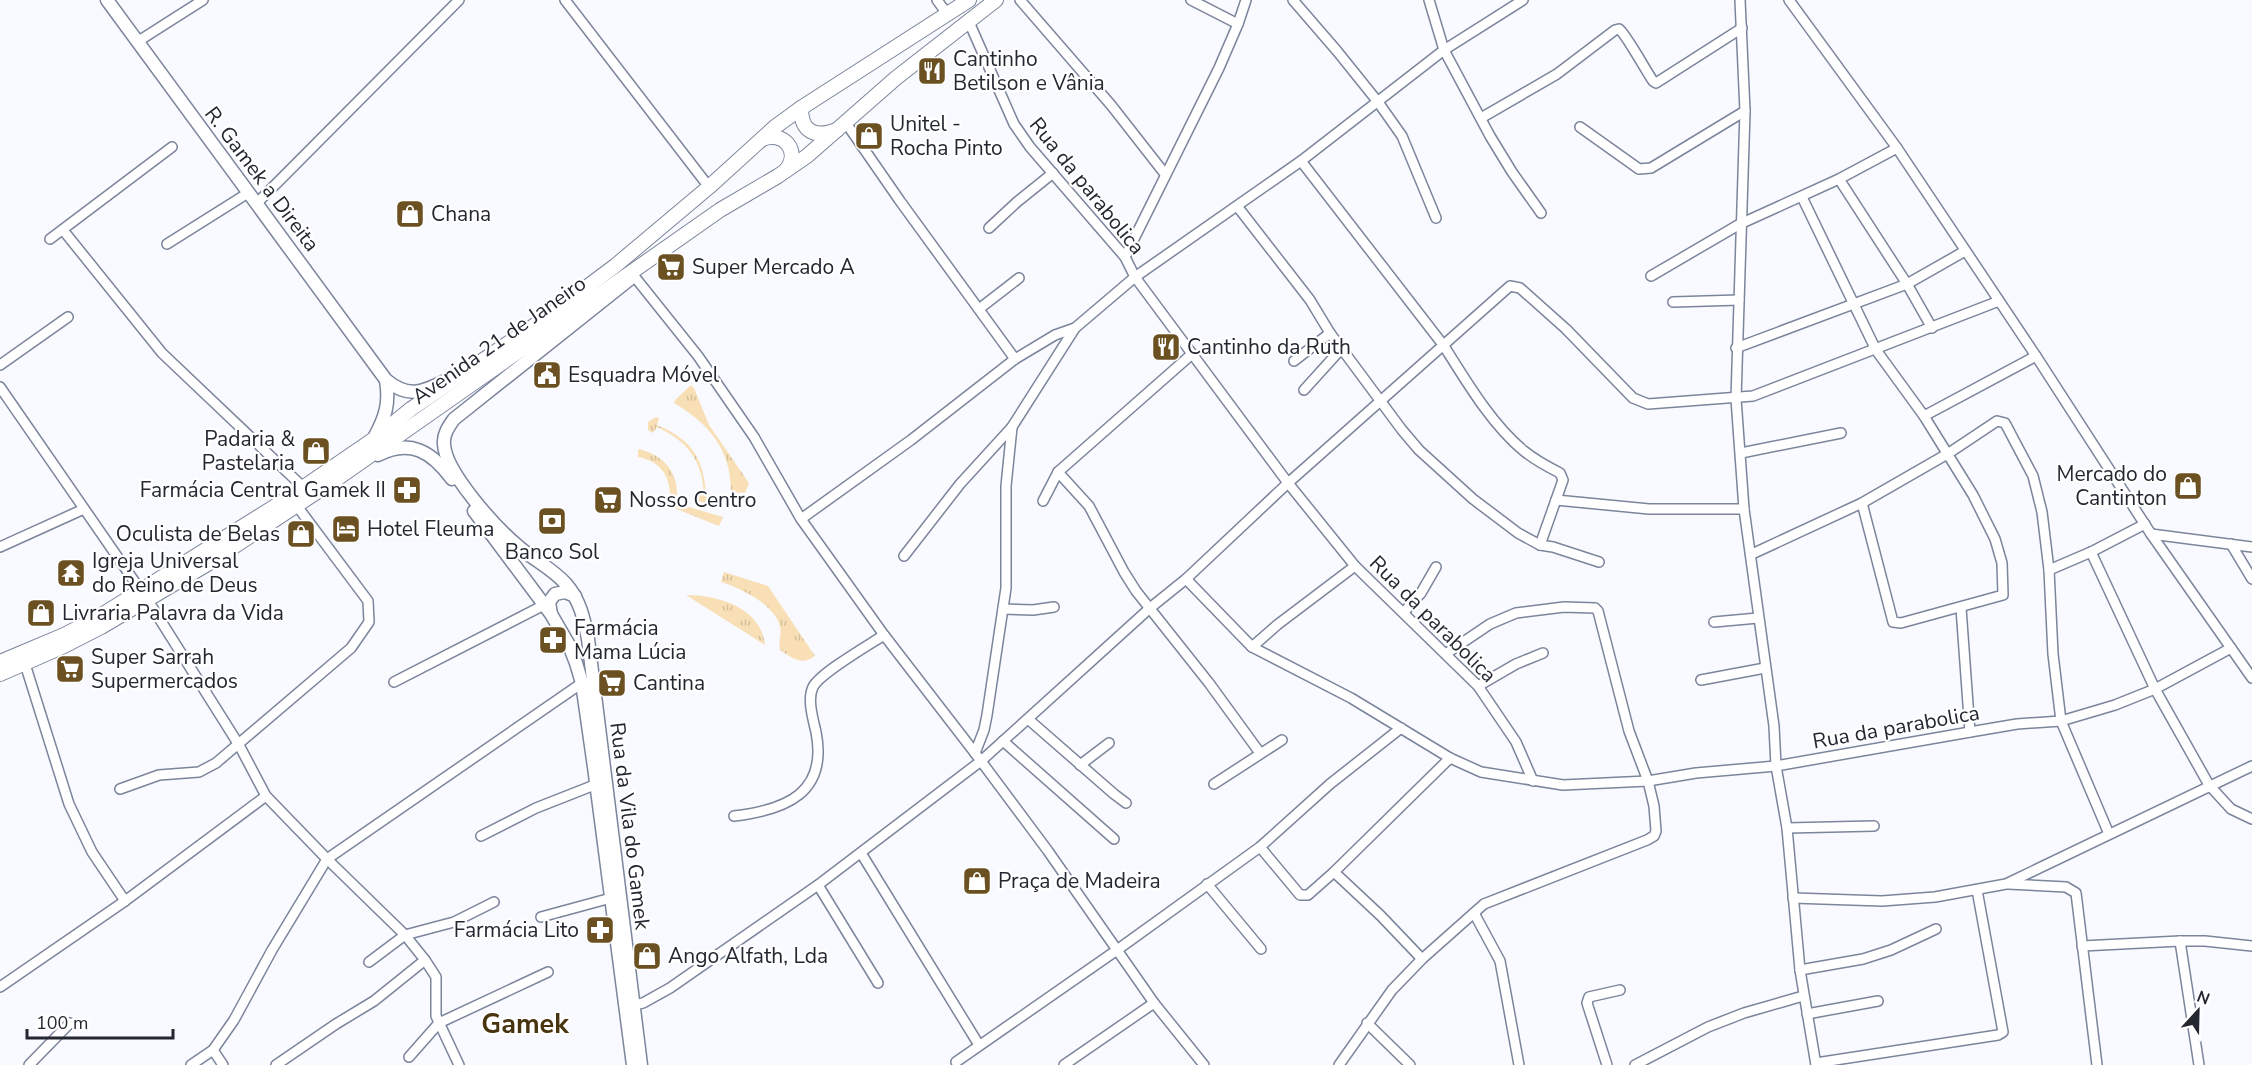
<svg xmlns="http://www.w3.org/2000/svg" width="2252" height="1065" viewBox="0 0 2252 1065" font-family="'Nunito Sans',sans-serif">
<defs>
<pattern id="grass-tufts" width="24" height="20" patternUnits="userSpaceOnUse" patternTransform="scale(1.5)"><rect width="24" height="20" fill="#f8dfb6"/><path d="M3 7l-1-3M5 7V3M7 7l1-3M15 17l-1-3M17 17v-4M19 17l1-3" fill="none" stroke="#d4bf9d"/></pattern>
</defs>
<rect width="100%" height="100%" fill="#f8faff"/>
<g fill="url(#grass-tufts)">
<path d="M691 385 694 388 709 425 749 483 745 493 731 492C731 449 709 424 674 403L675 400Z"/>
<path d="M656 417 659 418 657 425C691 439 704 458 706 495L713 496V500L705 503 697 501V496L704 495C702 459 688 442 657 427L653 433 648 430V422Z"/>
<path d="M638 449C662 454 678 471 677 496L670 494C669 474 659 461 638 457Z"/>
<path d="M665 500 723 517 719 526 664 504Z"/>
<path d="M724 572 768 586 815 656C802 666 792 658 780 650 778 642 782 635 780 626 774 604 740 588 721 582Z"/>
<path d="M686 595C719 595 761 608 765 645Z"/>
</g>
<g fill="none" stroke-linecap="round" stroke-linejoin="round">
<g stroke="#7b859b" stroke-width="12">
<g id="street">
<path d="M565 0 709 187"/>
<path d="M937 0 948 15"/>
<path d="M1020 0 1111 105 1165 174"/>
<path d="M1191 0 1238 24"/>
<path d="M1293 0 1337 51 1378 102 1402 136 1436 218"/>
<path d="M1429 0 1444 50 1490 136 1512 172 1541 213"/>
<path d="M1740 0 1745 111 1736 399 1744 509 1774 726 1776 766 1787 828 1800 970 1816 1065"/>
<path d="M1789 0 1897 148 2036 356 2151 534 2252 678"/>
<path d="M969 22 1014 124 1030 147 1125 257 1135 277 1288 483 1355 566 1478 686 1516 742 1533 781"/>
<path d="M137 42 203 0"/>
<path d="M1481 118 1557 74 1615 30 1619 29C1626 34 1646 71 1653 81L1656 83 1742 28"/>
<path d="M846 123 900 201 1015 359"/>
<path d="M1580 127 1639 169 1651 168 1745 111"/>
<path d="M1301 161 1444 346C1466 381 1492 425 1524 451 1535 460 1548 467 1560 473L1563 480 1540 545"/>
<path d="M1839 179 1907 284 1932 328"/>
<path d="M1802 197 1876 350 1924 416 1973 495 1995 539 2002 563 2003 595 1901 623 1893 622 1862 503"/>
<path d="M256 204 459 0"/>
<path d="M1237 206 1310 300 1330 333 1402 430 1419 450 1473 499 1518 533 1540 545 1553 547 1599 562"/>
<path d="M989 228 1017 202 1053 173"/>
<path d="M63 230 162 353 303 487"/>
<path d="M50 239 172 147"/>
<path d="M167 244 248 193"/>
<path d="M1125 257 1219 68 1238 24 1246 0"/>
<path d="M634 276 698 356 754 437 801 519 884 635 975 753 1048 851 1154 1003 1204 1065"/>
<path d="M1651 276 1740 224 1839 179 1897 148"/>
<path d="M1673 302 1739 300"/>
<path d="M979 309 1019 278"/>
<path d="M1736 348 1907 284 1965 251"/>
<path d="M1294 361 1330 333"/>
<path d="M0 365 68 317"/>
<path d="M0 387 141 591"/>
<path d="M1304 390 1342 348"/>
<path d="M1924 416 2036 356"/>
<path d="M1741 453 1841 433"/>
<path d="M1058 472 1089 506 1124 572 1136 591 1209 683 1260 753"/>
<path d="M1556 500 1649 509H1744"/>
<path d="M1043 501 1058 472 1192 354"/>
<path d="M801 519 911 440 1015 359 1055 335 1075 328 1135 277 1301 161 1444 50 1523 0"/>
<path d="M2151 534 2252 547"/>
<path d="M2231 544 2252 579"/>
<path d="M0 547 84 509"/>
<path d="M2091 552 2155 689 2209 785 2231 809 2252 819"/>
<path d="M1752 554 1862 503 1949 453 1997 421 2005 423 2033 476 2042 512 2049 570 2053 654 2061 721 2109 834"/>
<path d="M904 556 960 484 1012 427 1075 328"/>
<path d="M2049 570 2091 552 2145 524"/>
<path d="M1186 579 1252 647 1351 698 1450 758 1481 772 1563 785 1648 781 1696 773 1776 766 1970 732 2017 724 2061 721 2115 705 2155 689 2231 648"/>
<path d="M147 599 239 745 266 796 327 859 405 935 425 960 436 977V1016L459 1065"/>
<path d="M1961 608 1970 732"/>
<path d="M1003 609 1033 610 1054 607"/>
<path d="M1404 612 1421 593 1436 567"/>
<path d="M1714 622 1758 618"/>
<path d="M1252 647 1277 625 1355 566"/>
<path d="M25 664 69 804 92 852 125 901"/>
<path d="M1701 680 1765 668"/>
<path d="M394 682 544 605"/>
<path d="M1478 686 1516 664 1543 653"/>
<path d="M1028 719 1114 794 1126 803"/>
<path d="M1003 741 1114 839"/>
<path d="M975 753 984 730 987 715 1006 588V486L1012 427"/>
<path d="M1080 765 1109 743"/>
<path d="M1214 784 1282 740"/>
<path d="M120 789 159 775 199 772 216 763 351 648 369 622 368 601 297 506"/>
<path d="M734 816C786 810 828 793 816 732 813 719 807 699 813 687 820 673 869 645 884 635"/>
<path d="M1787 828 1874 826"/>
<path d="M481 836 536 808 597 784"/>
<path d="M1260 847 1300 895H1308L1334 872"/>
<path d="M861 853 979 1045"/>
<path d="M1207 884 1261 949"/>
<path d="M2008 884 2066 887 2076 893 2097 1065"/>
<path d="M818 885 878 983"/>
<path d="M1793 898 1882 901 1935 897 2006 884 2252 766"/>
<path d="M1474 913 1500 961 1519 1065"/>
<path d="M541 917 611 898"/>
<path d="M2180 941 2199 1065"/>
<path d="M2082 946 2180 941H2205L2252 946"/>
<path d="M1422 959 1381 916 1334 872 1450 758"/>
<path d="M369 962 405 935 454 922 494 902"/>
<path d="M1800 970 1863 959 1891 950 1936 929"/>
<path d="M0 987 125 901 266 796"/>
<path d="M634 1005 643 1003 670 988 818 885 981 761 1150 608 1186 579 1288 483 1510 286 1520 288 1566 329 1633 398 1648 404 1753 396 1999 301"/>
<path d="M1807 1014 1878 1001"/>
<path d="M1367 1023 1410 1065"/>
<path d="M213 1050 223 1065"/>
<path d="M409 1057 439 1023 548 972"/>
<path d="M956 1062 1117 950 1260 847 1330 784 1401 728"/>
<path d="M1816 1063 1998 1035 2003 1032 1977 890"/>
<path d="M29 1065 70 1023"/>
<path d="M191 1065 213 1050 234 1020 272 950 327 859 582 683"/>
<path d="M276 1065 336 1024 374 1001 425 960"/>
<path d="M1064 1065 1154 1003"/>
<path d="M1339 1065 1392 990 1422 959 1484 904 1647 840 1654 836 1656 831 1654 806 1648 781 1629 731 1598 611 1595 608 1564 607 1516 613 1490 624 1447 653"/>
<path d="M1607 1065 1587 1003 1589 997 1620 990"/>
<path d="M1635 1065 1708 1027 1744 1013 1803 996"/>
</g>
</g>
<g stroke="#7b859b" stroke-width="15">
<g id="secondary">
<path d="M107 0 386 380C408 398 421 393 445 381"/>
<path d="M630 279 454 419C449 426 443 434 444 444 445 472 496 528 519 547 534 560 553 569 566 584 580 600 584 619 588 639L641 1065"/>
<path d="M374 438C385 418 390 404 386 380"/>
<path d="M378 455C410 438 432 452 452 479"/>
<path d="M474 511 551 614 569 645 576 663 582 683 594 767 633 1065"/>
<path d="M551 614 549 602 555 594 565 592 575 596"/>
</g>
</g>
<g stroke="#7b859b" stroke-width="16">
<g id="primary">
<path d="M801 108C801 133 816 138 837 130"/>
<path d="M762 139C784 130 801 152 786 170"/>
<path d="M0 662 64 635 97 618 282 502 374 439 411 409 547 317 615 266 709 187 775 127 801 108 969 0"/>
<path d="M0 674 64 646 101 627 209 563 338 478 720 210 778 176 807 156 896 78 996 0"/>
</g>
</g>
<use href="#street" stroke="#fff" stroke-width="9"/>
<use href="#secondary" stroke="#fff" stroke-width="12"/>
<use href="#primary" stroke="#fff" stroke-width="14"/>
</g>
<defs>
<g id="restaurant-square" transform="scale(1.5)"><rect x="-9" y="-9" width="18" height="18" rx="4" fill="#6b5122" stroke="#fff"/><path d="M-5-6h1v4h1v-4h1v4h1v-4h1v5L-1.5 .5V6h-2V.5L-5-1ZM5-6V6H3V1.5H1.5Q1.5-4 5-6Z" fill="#fff"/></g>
<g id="shop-square" transform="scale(1.5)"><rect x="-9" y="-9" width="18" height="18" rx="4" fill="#6b5122" stroke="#fff"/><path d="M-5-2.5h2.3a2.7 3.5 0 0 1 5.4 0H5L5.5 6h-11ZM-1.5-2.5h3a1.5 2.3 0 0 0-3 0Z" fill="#fff"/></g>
<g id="supermarket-square" transform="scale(1.5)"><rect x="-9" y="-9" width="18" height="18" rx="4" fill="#6b5122" stroke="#fff"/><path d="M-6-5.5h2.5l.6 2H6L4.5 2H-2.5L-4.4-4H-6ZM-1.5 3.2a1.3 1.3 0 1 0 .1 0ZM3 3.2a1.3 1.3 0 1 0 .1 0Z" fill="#fff"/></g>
<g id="civic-square" transform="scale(1.5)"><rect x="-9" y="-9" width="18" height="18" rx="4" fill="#6b5122" stroke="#fff"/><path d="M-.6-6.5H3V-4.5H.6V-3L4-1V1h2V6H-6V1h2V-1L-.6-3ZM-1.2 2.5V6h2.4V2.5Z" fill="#fff"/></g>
<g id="pharmacy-square" transform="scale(1.5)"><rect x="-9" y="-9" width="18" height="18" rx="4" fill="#6b5122" stroke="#fff"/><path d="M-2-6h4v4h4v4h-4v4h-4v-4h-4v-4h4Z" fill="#fff"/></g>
<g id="bank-square" transform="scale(1.5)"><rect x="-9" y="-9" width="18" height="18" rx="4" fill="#6b5122" stroke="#fff"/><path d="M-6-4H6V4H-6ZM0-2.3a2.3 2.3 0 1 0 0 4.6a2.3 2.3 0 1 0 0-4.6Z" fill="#fff"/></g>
<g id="hotel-square" transform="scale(1.5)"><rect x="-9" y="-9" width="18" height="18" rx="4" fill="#6b5122" stroke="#fff"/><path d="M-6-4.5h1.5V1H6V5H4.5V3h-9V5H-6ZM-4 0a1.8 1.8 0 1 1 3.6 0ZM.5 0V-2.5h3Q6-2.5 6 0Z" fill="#fff"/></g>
<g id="temple-square" transform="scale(1.5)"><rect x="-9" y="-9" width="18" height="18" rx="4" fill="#6b5122" stroke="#fff"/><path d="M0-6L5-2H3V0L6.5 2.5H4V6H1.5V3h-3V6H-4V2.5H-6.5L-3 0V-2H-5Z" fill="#fff"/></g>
</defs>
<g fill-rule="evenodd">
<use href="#restaurant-square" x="932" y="71"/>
<use href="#shop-square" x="869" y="136"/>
<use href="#shop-square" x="410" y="214"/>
<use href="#supermarket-square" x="671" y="267"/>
<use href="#restaurant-square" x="1166" y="347"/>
<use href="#civic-square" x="547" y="375"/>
<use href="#shop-square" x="316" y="451"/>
<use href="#shop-square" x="2188" y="486"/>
<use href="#pharmacy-square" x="407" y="490"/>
<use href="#supermarket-square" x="608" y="500"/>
<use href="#bank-square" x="552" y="521"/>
<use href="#hotel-square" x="346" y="529"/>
<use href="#shop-square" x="301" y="534"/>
<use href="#temple-square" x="71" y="573"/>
<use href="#shop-square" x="41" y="613"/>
<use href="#pharmacy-square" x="553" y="640"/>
<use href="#supermarket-square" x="70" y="669"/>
<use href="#supermarket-square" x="612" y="683"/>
<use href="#shop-square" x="977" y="881"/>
<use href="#pharmacy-square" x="600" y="930"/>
<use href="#shop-square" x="647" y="956"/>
</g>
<g text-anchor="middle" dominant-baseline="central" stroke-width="4.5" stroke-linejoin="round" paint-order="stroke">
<g font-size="21" fill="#232730" stroke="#fff" text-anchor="start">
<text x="953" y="59">Cantinho<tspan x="953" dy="24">Betilson e Vânia</tspan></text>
<text x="890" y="124">Unitel -<tspan x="890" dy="24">Rocha Pinto</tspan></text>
<text x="431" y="214">Chana</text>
<text x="692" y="267">Super Mercado A</text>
<text x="1187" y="347">Cantinho da Ruth</text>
<text x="568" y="375">Esquadra Móvel</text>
<text x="295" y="439" text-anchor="end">Padaria &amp;<tspan x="295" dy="24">Pastelaria</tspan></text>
<text x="2167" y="474" text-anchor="end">Mercado do<tspan x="2167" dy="24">Cantinton</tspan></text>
<text x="386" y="490" text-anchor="end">Farmácia Central Gamek II</text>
<text x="629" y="500">Nosso Centro</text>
<text x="367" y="529">Hotel Fleuma</text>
<text x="280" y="534" text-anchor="end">Oculista de Belas</text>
<text x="552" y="552" text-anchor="middle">Banco Sol</text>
<text x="92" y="561">Igreja Universal<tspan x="92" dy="24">do Reino de Deus</tspan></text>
<text x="62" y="613">Livraria Palavra da Vida</text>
<text x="574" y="628">Farmácia<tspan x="574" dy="24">Mama Lúcia</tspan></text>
<text x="91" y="657">Super Sarrah<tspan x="91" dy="24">Supermercados</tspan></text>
<text x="633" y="683">Cantina</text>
<text x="998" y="881">Praça de Madeira</text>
<text x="579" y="930" text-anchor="end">Farmácia Lito</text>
<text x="668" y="956">Ango Alfath, Lda</text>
</g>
<g font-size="21" fill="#232730" stroke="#fff">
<text transform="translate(262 179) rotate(53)">R. Gamek a Direita</text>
<text transform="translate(1087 186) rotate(51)">Rua da parabolica</text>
<text transform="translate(499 340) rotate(-35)">Avenida 21 de Janeiro</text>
<text transform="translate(1433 619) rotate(45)">Rua da parabolica</text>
<text transform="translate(1896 727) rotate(-10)">Rua da parabolica</text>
<text transform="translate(630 826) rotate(83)">Rua da Vila do Gamek</text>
</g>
<g font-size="27" font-weight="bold" fill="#48340e" stroke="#fff">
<text x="525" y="1024">Gamek</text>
</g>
</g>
<g transform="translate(2198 1011) rotate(22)" stroke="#ffffff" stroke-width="4.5" paint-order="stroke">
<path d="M0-4.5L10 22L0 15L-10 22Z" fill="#232730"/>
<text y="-9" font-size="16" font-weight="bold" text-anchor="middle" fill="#232730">N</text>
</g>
<path d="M27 1029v9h146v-9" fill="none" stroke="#232730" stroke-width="3"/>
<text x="36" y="1029" font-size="18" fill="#232730" stroke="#ffffff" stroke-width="4.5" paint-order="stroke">100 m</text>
</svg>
